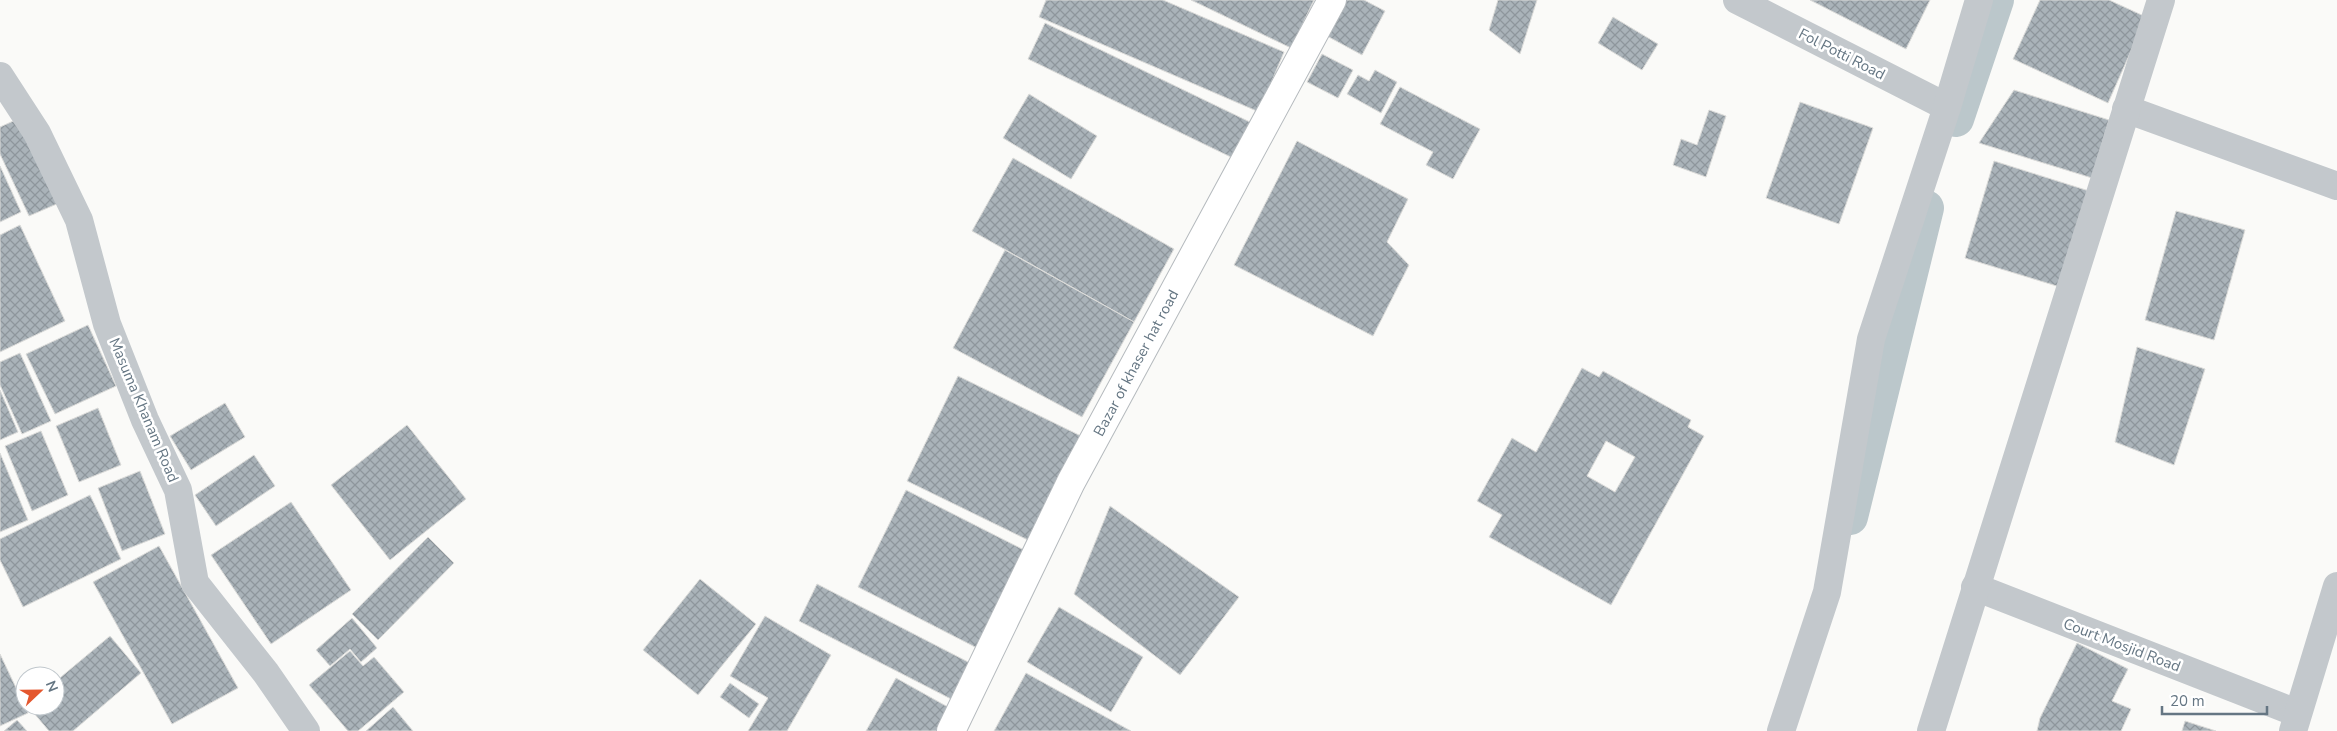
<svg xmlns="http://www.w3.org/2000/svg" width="2337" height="731" viewBox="0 0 2337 731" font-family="'Nunito Sans',sans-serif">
<defs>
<pattern id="building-cross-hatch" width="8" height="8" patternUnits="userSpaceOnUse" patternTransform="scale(1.25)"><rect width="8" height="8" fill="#aab3b9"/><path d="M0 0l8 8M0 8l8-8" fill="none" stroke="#8e969c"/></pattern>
</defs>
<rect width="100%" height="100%" fill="#fafaf8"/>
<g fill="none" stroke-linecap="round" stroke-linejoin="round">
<g stroke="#bbc7cb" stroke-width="36">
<path d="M1956 119 1996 0"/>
<path d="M1850 517 1926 208"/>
</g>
</g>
<g fill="url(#building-cross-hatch)" stroke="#dcdcda" fill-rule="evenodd">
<path d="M1046 0H1163L1284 52 1259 112 1039 17Z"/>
<path d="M1191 0H1314L1291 48Z"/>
<path d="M1346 0H1364L1385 11 1362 55 1327 36Z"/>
<path d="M1498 0H1537L1520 54 1489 30Z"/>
<path d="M1810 0H1930L1906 49Z"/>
<path d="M2040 0H2109L2146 17 2108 103 2013 59Z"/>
<path d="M1613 17 1658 44 1642 70 1598 43Z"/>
<path d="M1045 23 1254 124 1237 160 1028 59Z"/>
<path d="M1322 54 1353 70 1338 98 1307 82Z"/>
<path d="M1375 70 1397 82 1381 113 1347 94 1358 75 1369 81Z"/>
<path d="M1400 87 1480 129 1453 179 1426 165 1433 152 1380 124Z"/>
<path d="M2014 90 2109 120 2092 178 1979 143Z"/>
<path d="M1029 94 1097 136 1071 179 1003 138Z"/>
<path d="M1800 102 1873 128 1839 224 1766 198Z"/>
<path d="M1709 110 1726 116 1706 177 1673 165 1681 139 1697 145Z"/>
<path d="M20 118 59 203 29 216 0 154V127Z"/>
<path d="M1297 141 1408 199 1387 242 1409 265 1373 336 1234 265Z"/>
<path d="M1013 158 1174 249 1134 322 972 231Z"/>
<path d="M1994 161 2089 191 2060 287 1965 258Z"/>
<path d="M0 166 21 212 0 222Z"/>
<path d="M2176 211 2245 230 2214 340 2145 320Z"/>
<path d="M20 225 65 321 0 352V235Z"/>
<path d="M1005 250 1134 322 1082 417 953 348Z"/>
<path d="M88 325 116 386 55 414 26 354Z"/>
<path d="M2137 347 2205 369 2174 465 2115 442Z"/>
<path d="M20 353 51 421 22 434 0 385V362Z"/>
<path d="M1582 368 1599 377 1603 371 1691 420 1688 427 1704 436 1611 605 1489 537 1502 515 1477 501 1512 438 1536 452ZM1606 441 1635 457 1615 492 1587 476Z"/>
<path d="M958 376 1083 437 1032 542 907 481Z"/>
<path d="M0 390 18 432 0 440Z"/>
<path d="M225 403 245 437 191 470 170 436Z"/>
<path d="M98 408 121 465 79 482 56 426Z"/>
<path d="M407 425 466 499 390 560 331 485Z"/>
<path d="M41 431 68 495 32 511 5 446Z"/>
<path d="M0 453 28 520 0 532Z"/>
<path d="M254 455 275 486 216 526 195 495Z"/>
<path d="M140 471 165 534 122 551 98 488Z"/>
<path d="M906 490 1028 552 979 649 858 587Z"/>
<path d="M90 495 121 559 23 607 0 560V539Z"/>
<path d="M291 502 351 590 271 644 211 555Z"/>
<path d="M1110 506 1239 597 1180 675 1074 594Z"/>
<path d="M428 537 454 563 378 640 352 614Z"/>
<path d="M159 546 238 688 172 724 93 582Z"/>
<path d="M700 579 756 624 698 695 643 650Z"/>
<path d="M817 584 972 664 953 700 799 621Z"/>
<path d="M1059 607 1143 657 1111 712 1027 662Z"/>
<path d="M765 616 831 655 787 731H748L768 698 730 676Z"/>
<path d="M352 618 377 648 361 662 350 649 330 666 316 650Z"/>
<path d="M110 636 141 673 73 731H49L28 706H55V682Z"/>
<path d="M2077 643 2128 669 2112 701 2131 709 2121 731H2037L2040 718Z"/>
<path d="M350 651 363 666 374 657 404 692 358 731H348L309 685Z"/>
<path d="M0 654 28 713 0 726Z"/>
<path d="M1026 673 1131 731H994Z"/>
<path d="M896 678 955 711 944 731H866Z"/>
<path d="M730 683 759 704 749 718 720 697Z"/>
<path d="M393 707 413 731H366Z"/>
<path d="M17 720 27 731H4Z"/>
<path d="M2185 721 2216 731H2182Z"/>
</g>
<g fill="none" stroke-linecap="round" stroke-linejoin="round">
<g stroke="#b5babe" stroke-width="30">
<path id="primary" d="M951 731 1071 482 1332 0"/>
</g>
<g stroke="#c3c8cc" stroke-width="28">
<path d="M1737 0 1947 107"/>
<path d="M0 76 37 133 79 220 107 324 145 420 178 490 195 583 266 673 306 731"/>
<path d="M2126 109 2337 186"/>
<path d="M1975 587 2297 713"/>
<path d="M1931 731 2161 0"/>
</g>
<g stroke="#c3c8cc" stroke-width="28">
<path d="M1781 731 1827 592 1871 339 1947 107 1979 0"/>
<path d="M2293 731 2337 586"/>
</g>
<use href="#primary" stroke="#fff" stroke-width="28"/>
</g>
<g text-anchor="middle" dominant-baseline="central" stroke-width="5" stroke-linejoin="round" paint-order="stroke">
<g font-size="15" fill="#657683" stroke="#fff">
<text transform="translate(1842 54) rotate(27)">Fol Potti Road</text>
<text transform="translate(1136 363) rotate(-62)">Bazar of khaser hat road</text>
<text transform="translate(144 410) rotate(67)">Masuma Khanam Road</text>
<text transform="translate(2122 645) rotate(21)">Court Mosjid Road</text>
</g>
</g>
<g transform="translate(40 691) rotate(68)"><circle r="24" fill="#ffffff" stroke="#c1c8cd"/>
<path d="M0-4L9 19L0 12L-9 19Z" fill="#e4572e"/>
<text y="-8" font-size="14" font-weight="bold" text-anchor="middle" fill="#657683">N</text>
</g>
<path d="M2162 706v8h105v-8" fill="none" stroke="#657683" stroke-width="2.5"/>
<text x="2170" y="706" font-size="15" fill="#657683" stroke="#ffffff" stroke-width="4" paint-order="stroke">20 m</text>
</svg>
